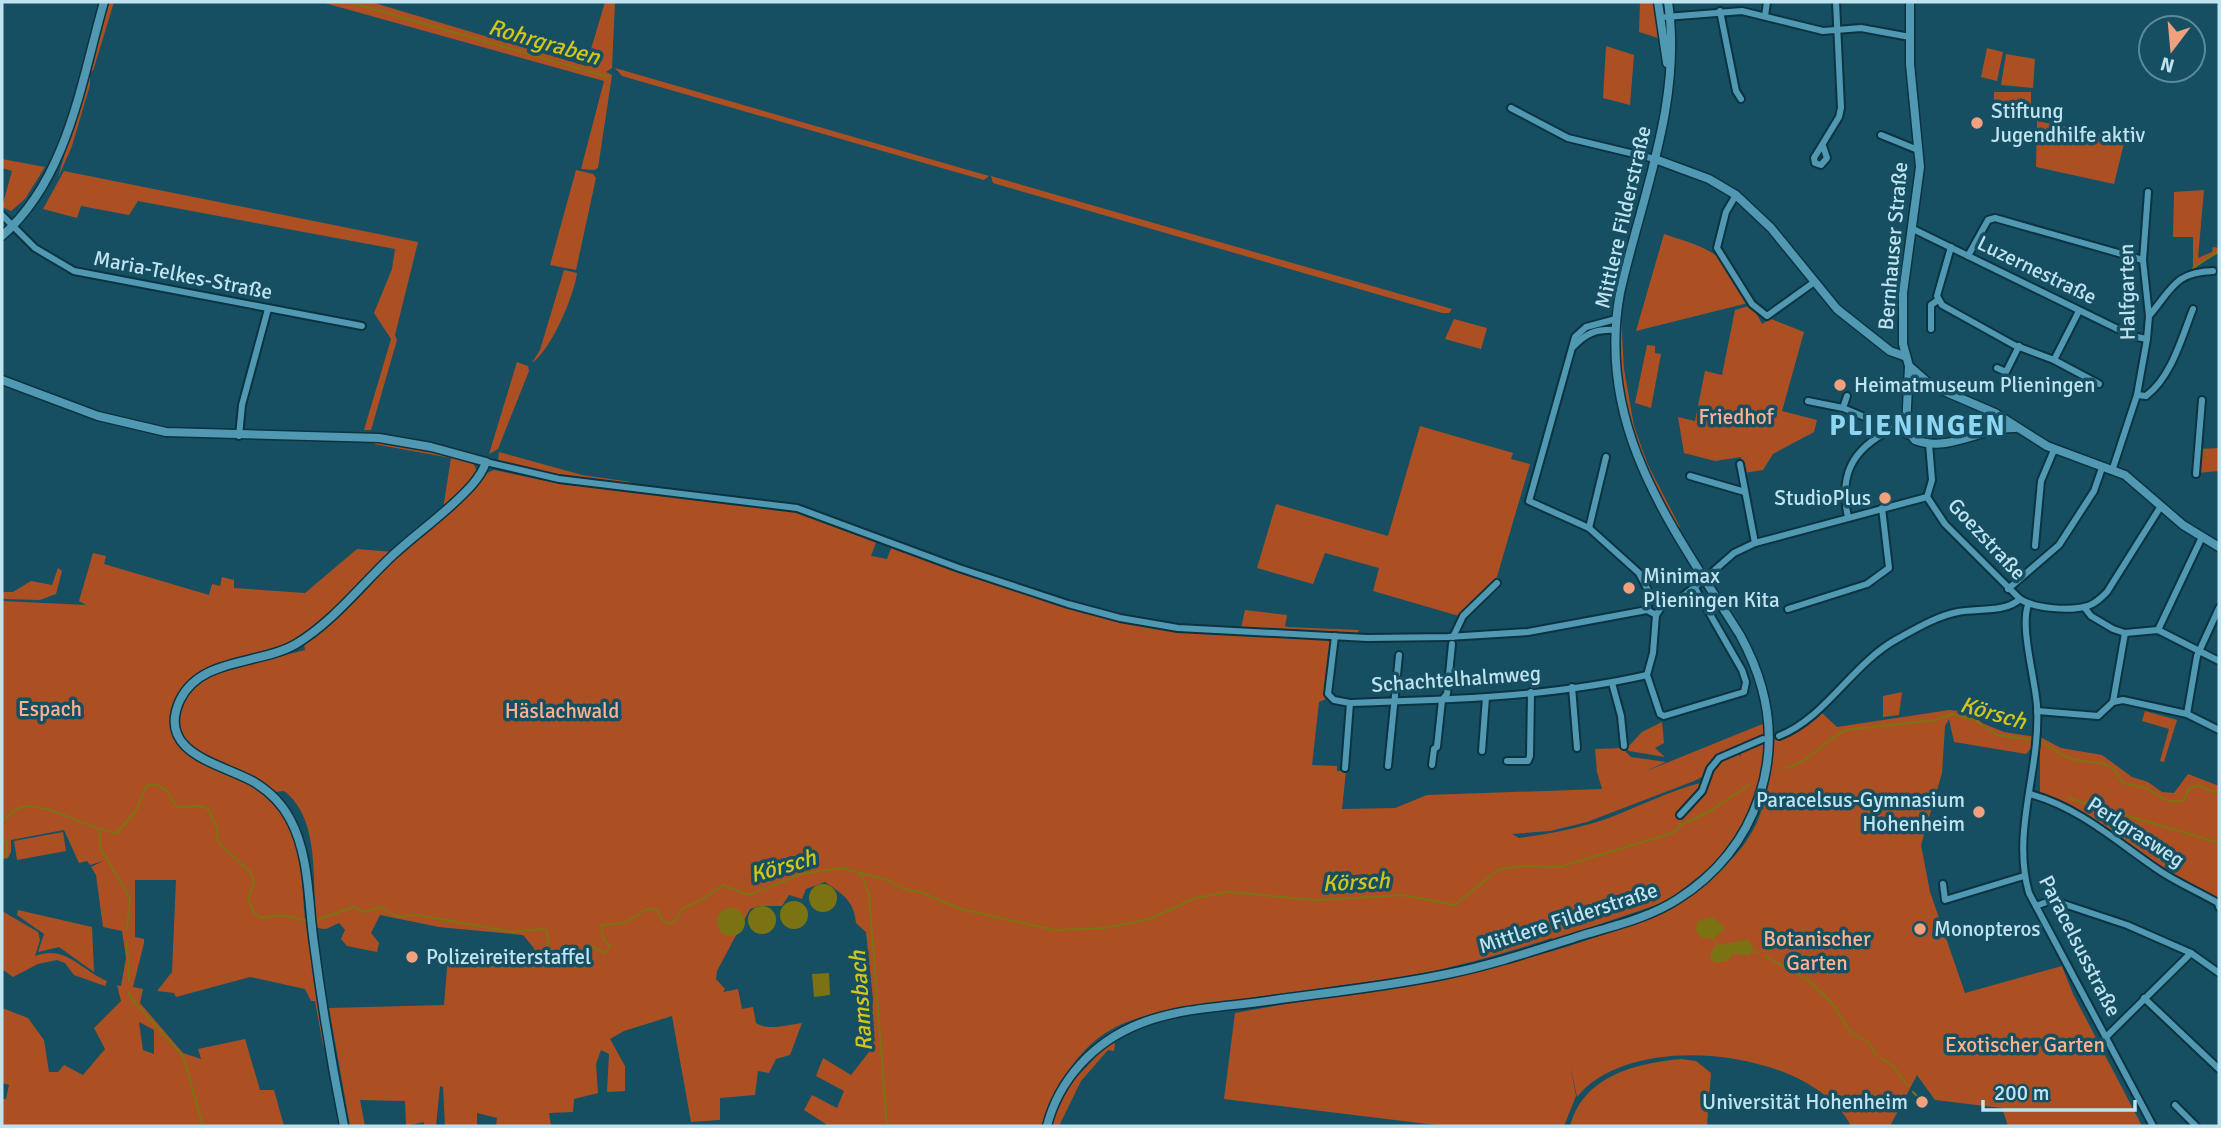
<svg xmlns="http://www.w3.org/2000/svg" width="2221" height="1128" viewBox="0 0 2221 1128" font-family="Signika,sans-serif">
<rect width="100%" height="100%" fill="#164f62"/>
<g fill="#ac5023" fill-rule="evenodd">
<path d="M107 2H114L93 71 90 72Z"/>
<path d="M321 2H371L586 66 605 2H615L612 68 606 72 612 75 598 168 594 170 581 169 604 81Z"/>
<path d="M1640 2H1655L1658 38 1639 32Z"/>
<path d="M1606 46 1634 55 1630 105 1603 98Z"/>
<path d="M1987 48 2003 52 1997 81 1981 77Z"/>
<path d="M2006 54 2035 59 2033 88 2001 85Z"/>
<path d="M615 68 989 176 984 180 945 169 622 76Z"/>
<path d="M86 76 90 77V85L72 146 58 178Z"/>
<rect x="1994" y="92" width="37" height="23"/>
<path d="M2037 121 2125 139 2114 184 2036 167Z"/>
<path d="M2 159 45 167 25 199 11 211 2 207 12 171 2 168Z"/>
<path d="M576 170 593 174 596 178 576 270 550 265Z"/>
<path d="M64 171 418 242 395 335 397 340 371 430H364L391 339 374 313 392 269 395 249 138 201 129 215 81 206 77 218 43 209Z"/>
<path d="M991 176 1452 309 1449 313H1442L993 183Z"/>
<path d="M2204 190 2198 258 2212 252 2213 247 2219 248V253L2200 263 2193 271V237H2173L2174 192Z"/>
<path d="M1664 234C1693 244 1721 249 1735 278 1740 287 1742 295 1748 303L1636 331Z"/>
<path d="M564 270 577 273C574 296 551 350 532 363L540 350Z"/>
<path d="M1752 305 1762 324 1771 319 1804 332 1782 411 1817 420 1814 432 1773 454 1763 470 1744 473 1741 457 1715 461 1684 453 1678 417 1695 421 1705 371 1722 375 1735 310Z"/>
<path d="M1621 317 1624 369 1634 426 1648 465 1681 529C1633 477 1613 386 1621 317Z"/>
<path d="M1454 319 1487 328 1481 349 1445 339Z"/>
<path d="M1647 345 1655 346V353L1661 354 1651 408 1635 403Z"/>
<path d="M517 362 528 366 529 371 498 449 489 454Z"/>
<path d="M1420 426 1513 453 1511 459 1530 464 1496 580 1459 616 1373 591 1379 568 1325 553 1313 584 1257 568 1276 504 1388 536Z"/>
<path d="M375 440 404 444 473 462 477 472 443 509 451 458 374 444Z"/>
<path d="M2219 448V471L2197 473 2199 449Z"/>
<path d="M499 452 582 475 631 482C612 490 522 469 498 462Z"/>
<path d="M494 470 551 482 792 510 877 540 871 556 887 559 892 546 1073 608 1185 631 1327 639 1330 643 1324 689 1326 699 1319 702 1312 765 1337 766V771H1346L1342 809 1395 808 1427 795 1602 789 1597 772 1595 749 1622 748 1631 757 1666 762 1644 772 1765 723 1764 737 1715 755 1717 757 1704 776 1694 781 1587 822 1550 831 1512 834 1519 838C1549 834 1580 828 1609 818 1639 806 1668 792 1700 783L1691 806 1720 760 1737 753 1741 757 1740 751 1765 744 1763 766 1755 795 1742 826 1714 864 1668 901 1553 940 1552 938C1499 955 1444 971 1388 979 1335 986 1283 993 1230 1001 1190 1007 1143 1010 1107 1032 1075 1052 1053 1091 1043 1126H829L804 1110 812 1095 837 1108 844 1091 816 1076 823 1058 851 1075 869 1052 873 999 866 932 856 923C854 901 843 894 825 882L806 889 802 899 789 895 782 906H759L750 909 717 971 716 979 725 989 723 992 738 989 742 1009 753 1007 756 1023C769 1031 787 1025 802 1023L790 1055 776 1059 769 1073 758 1071 755 1095 720 1098V1120L691 1122 672 1016 624 1031 610 1039 625 1066V1091L607 1092 609 1054 601 1050 596 1064 598 1093 574 1099 573 1112 549 1113 551 1126H496L497 1118 477 1113V1126H445L443 1087 440 1086 436 1126H424V1122L406 1126 405 1101 360 1100 365 1126H350L329 1008 444 1005 449 945 465 953 531 962 534 948 523 935 439 927 380 915 371 933 379 943 377 952 347 946 341 939 345 930 339 923 326 929 317 928C311 884 322 820 284 791L275 792C241 776 158 749 184 700 192 686 205 677 221 670 248 660 278 658 305 650L304 643 485 474Z"/>
<path d="M357 549 393 552 313 629 289 645 204 672 173 713 185 751 191 756C216 771 245 777 268 796 307 828 300 883 306 925 312 962 320 1004 326 1044L323 1045 315 1001H311L305 989 250 977 176 997 174 993 157 991 172 972 176 880H135V937L144 939V943L133 987 143 989 140 1003 183 1053 201 1059 198 1049 245 1039 260 1090H274L284 1126H2V1099H6L9 1085 2 1083V1008L28 1018 44 1040 49 1072H58L64 1065 83 1075 105 1049 94 1028 121 1001 117 985 121 986 126 958 122 931 103 927 96 875 91 867 103 861 90 865 87 861 79 863 64 830 11 840V852L8 858 2 859V601L86 605 79 601 93 553 106 556 104 564 209 595 212 584 220 586 222 577 234 580V588L305 593ZM139 1022 154 1030V1054L143 1050Z"/>
<path d="M58 568 62 571 56 594 40 600 2 599V592H13L31 581 52 585Z"/>
<path d="M1245 610 1287 615 1285 626 1288 627 1359 630 1357 634 1241 628Z"/>
<path d="M1902 692 1899 715 1883 717V696Z"/>
<path d="M1949 710 1970 712 1982 723 2004 732 2042 738 2061 748 2102 755 2132 777 2148 782 2162 792 2174 793 2188 774 2219 786V901L2162 869 2103 825 2040 793V751L2033 746 2026 754 1954 742 1949 719 1945 726 1942 773 1921 845 1930 892 1965 993 2062 966 2073 994 2142 1126H2008L2002 1108 1935 1100 1917 1075 1890 1126H1851C1812 1049 1631 1028 1577 1097L1570 1065 1576 1096 1564 1126H1444L1224 1099 1235 1013C1369 987 1679 960 1752 832 1768 804 1772 767 1775 735L1783 736 1821 712 1837 727Z"/>
<path d="M2145 711 2177 720 2164 762 2160 761 2169 729 2142 721Z"/>
<path d="M1662 722 1664 743 1655 748 1665 757 1629 751 1627 748 1642 732Z"/>
<path d="M63 832 66 851 17 860 14 841Z"/>
<path d="M18 910 92 927 94 972 59 947 38 952 44 934 17 915Z"/>
<path d="M2 911 38 932 40 940 35 956C65 944 81 970 107 981L105 986 74 975 65 963 57 960 38 964 13 977 2 969Z"/>
<path d="M1111 1041 1115 1044 1114 1051 1108 1050 1081 1081 1059 1126H1050L1070 1084Z"/>
<path d="M1681 1059 1696 1061 1711 1073 1707 1126H1570C1583 1076 1636 1063 1681 1059Z"/>
</g>
<g fill="#7b7312">
<circle cx="823" cy="898" r="14"/>
<circle cx="794" cy="915" r="14"/>
<circle cx="762" cy="920" r="14"/>
<circle cx="731" cy="922" r="14"/>
<path d="M1712 917 1724 926V930L1714 938 1719 945 1748 940 1753 946 1750 955 1732 954 1729 960 1718 963 1711 960 1710 953 1717 945 1713 939 1700 937 1696 930 1698 921Z"/>
<path d="M829 973 830 995 814 997 812 974Z"/>
</g>
<g fill="none" stroke-linecap="round" stroke-linejoin="round">
<g stroke="#7b7312" stroke-width="2">
<path d="M349 2 608 77"/>
<path d="M2193 268 2219 251"/>
<path d="M2156 312 2181 283"/>
<path d="M2038 741C2049 744 2056 753 2067 757 2091 768 2107 752 2123 783L2146 788 2168 801H2183L2189 788 2198 785 2219 794"/>
<path d="M1785 768C1810 763 1824 740 1846 730L1936 720 1952 714 1975 720 1997 735 2033 740"/>
<path d="M2068 798 2219 843"/>
<path d="M2 822C7 818 13 810 19 808 40 798 92 831 117 833L137 809 146 786 155 784 166 790 177 807 201 806 208 809 217 828 218 842 251 873 254 883 248 899 254 913 261 918 281 915 309 921"/>
<path d="M99 830 101 849 130 898 127 929"/>
<path d="M2 837 7 843V855L2 856"/>
<path d="M861 874 869 894 887 1126"/>
<path d="M314 921 353 907 365 912 380 907 398 917 417 915 513 932 541 929 547 931 548 947 568 963 588 945 605 953 610 945 603 939 601 925 624 923 647 909 657 910 663 921 670 924 676 920 683 908 700 901 723 885 749 895 801 874 842 868 888 880 901 888 923 893 960 909 1054 930 1105 928 1150 919 1195 898 1228 892 1315 900 1403 895 1455 905 1498 870 1520 866 1559 867 1673 833 1681 825 1710 811 1749 785"/>
<path d="M127 942 129 981"/>
<path d="M1752 951 1758 953"/>
<path d="M1765 956 1808 980 1833 1004 1850 1032 1868 1042 1876 1054"/>
<path d="M129 992 130 997 183 1056 203 1126"/>
<path d="M1881 1058 1893 1066 1908 1086"/>
<path d="M1913 1092 1918 1097"/>
</g>
<g stroke="#0b3340" stroke-width="10">
<g id="street">
<path d="M1720 11 1736 91 1741 99"/>
<path d="M1765 16 1767 2"/>
<path d="M1666 17 1742 11 1823 31 1861 28 1910 37"/>
<path d="M1511 108 1568 138 1655 159"/>
<path d="M1881 135 1918 150"/>
<path d="M1823 146 1827 158 1821 165 1815 163 1814 158 1839 117 1841 108 1836 2"/>
<path d="M1736 195 1726 212 1717 248 1752 304 1767 316 1813 283"/>
<path d="M2 215 35 248 74 271 362 326"/>
<path d="M1913 229 2132 336 2147 339"/>
<path d="M1951 247 1937 296 1942 305 2014 345 2054 360 2099 384"/>
<path d="M1968 256 1988 220 1995 218 2143 260"/>
<path d="M2149 316C2172 289 2175 272 2213 271"/>
<path d="M1616 319 1586 327 1575 337 1529 501 1589 528 1639 573 1653 600"/>
<path d="M1931 329V305L1938 300"/>
<path d="M1573 347C1586 333 1596 329 1616 330"/>
<path d="M2054 360 2079 311"/>
<path d="M1997 368 2006 372 2019 346"/>
<path d="M2137 395 2146 396C2171 378 2182 337 2193 309"/>
<path d="M1847 396 1843 408 1910 436"/>
<path d="M1808 401 1843 408"/>
<path d="M239 436 242 405 268 309"/>
<path d="M486 462 559 479 797 508 959 568 1068 604 1120 618 1178 628 1367 638 1448 637 1528 632 1647 610 1656 615 1662 606 1683 596 1701 582"/>
<path d="M1740 464 1755 543"/>
<path d="M2112 471 2137 395 2147 339 2149 316 2143 260 2148 192"/>
<path d="M2196 474 2202 400"/>
<path d="M1690 476 1745 492"/>
<path d="M1927 497 1945 524 2020 599C2035 609 2071 611 2088 606 2096 603 2101 598 2107 592L2161 506"/>
<path d="M1927 497 1932 480 1929 444"/>
<path d="M1848 517C1839 476 1851 450 1890 430"/>
<path d="M1589 528 1606 457"/>
<path d="M2035 546 2041 481 2054 450"/>
<path d="M1709 575 1734 553 1755 543 1927 497"/>
<path d="M2008 589 2059 545 2094 491 2102 468"/>
<path d="M2028 605C2020 628 2035 678 2037 706 2041 769 2011 831 2029 893L2153 1126"/>
<path d="M2084 607 2091 616 2113 629 2125 633 2158 630 2219 661"/>
<path d="M1788 609 1867 584 1889 568 1882 508"/>
<path d="M1647 610 1648 604 1653 600 1662 606"/>
<path d="M1656 615 1653 653 1647 675 1660 714 1664 716 1744 692 1746 682 1742 670 1695 588"/>
<path d="M2158 630 2202 537"/>
<path d="M1335 636 1328 694 1334 700 1350 703C1449 700 1550 697 1647 675"/>
<path d="M1453 637 1463 616 1497 583"/>
<path d="M1612 683 1621 716 1624 746"/>
<path d="M1572 687 1577 748"/>
<path d="M2113 702 2125 633"/>
<path d="M2037 711 2098 716 2113 702 2123 700 2187 714 2219 730"/>
<path d="M2187 714 2197 656 2219 608"/>
<path d="M1779 736C1826 718 1852 663 1899 638 1917 628 1937 616 1958 612 1977 608 2005 613 2020 599"/>
<path d="M1482 751 1486 697"/>
<path d="M1507 761H1528L1530 756 1531 692"/>
<path d="M1432 765 1434 749 1437 747 1442 700 1447 694 1452 644"/>
<path d="M1388 766 1399 655"/>
<path d="M1345 768 1350 703"/>
<path d="M2030 794C2081 808 2118 843 2160 871 2178 883 2199 892 2218 903L2219 907"/>
<path d="M1680 815 1702 791 1710 769 1719 758 1763 739"/>
<path d="M1943 884 1945 900 2024 876"/>
<path d="M2036 906 2052 900 2127 925 2191 953 2219 973"/>
<path d="M2144 998 2219 1069"/>
<path d="M2106 1037 2191 953"/>
<path d="M2175 1105 2196 1126"/>
</g>
</g>
<g stroke="#0b3340" stroke-width="11">
<g id="secondary">
<path d="M1658 2 1667 63"/>
<path d="M1910 2V64L1920 167 1903 293V344L1909 366 1932 386 1995 413 2047 446 2125 475 2183 525 2219 547"/>
<path d="M1655 159 1709 179 1736 195 1771 228 1837 309 1890 351 1904 356"/>
<path d="M2 236C68 178 81 82 104 2"/>
<path d="M1909 366 1906 428 1915 440C1949 453 1982 427 2015 428"/>
<path d="M2 380 98 416 166 432 379 438 431 447 486 462C483 471 478 478 472 485 449 511 419 531 393 555 362 584 333 622 296 644 260 665 201 657 180 700 155 754 223 764 254 782 269 791 282 804 290 819 310 856 308 903 314 944 322 1005 332 1066 344 1126"/>
<path d="M1047 1126C1059 1079 1094 1042 1139 1024 1180 1007 1231 1007 1274 1000 1332 992 1390 986 1447 974 1492 965 1536 950 1580 936 1613 926 1649 918 1678 899 1716 875 1745 840 1759 797 1778 741 1768 686 1740 635 1673 528 1595 428 1620 293 1641 198 1683 101 1668 2"/>
</g>
</g>
<use href="#street" stroke="#5198b2" stroke-width="6"/>
<use href="#secondary" stroke="#5198b2" stroke-width="8"/>
<g stroke="#0b3340" stroke-width="10" stroke-linecap="butt">
<path id="street-bridge" d="M1701 582 1709 575"/>
</g>
<use href="#street-bridge" stroke="#5198b2" stroke-width="6"/>
</g>
<g fill="#f2a17e" stroke="#164f62" stroke-width="2.5">
<circle cx="1977" cy="123" r="7"/>
<circle cx="1840" cy="385" r="7"/>
<circle cx="1885" cy="498" r="7"/>
<circle cx="1629" cy="588" r="7"/>
<circle cx="1979" cy="812" r="7"/>
<circle cx="1920" cy="929" r="7"/>
<circle cx="412" cy="957" r="7"/>
<circle cx="1922" cy="1102" r="7"/>
</g>
<g text-anchor="middle" dominant-baseline="central" stroke-width="7" stroke-linejoin="round" paint-order="stroke">
<g font-size="21" fill="#c0e3f0" stroke="#164f62" text-anchor="start">
<text x="1991" y="111">Stiftung<tspan x="1991" dy="24">Jugendhilfe aktiv</tspan></text>
<text x="1854" y="385">Heimatmuseum Plieningen</text>
<text x="1871" y="498" text-anchor="end">StudioPlus</text>
<text x="1643" y="576">Minimax<tspan x="1643" dy="24">Plieningen Kita</tspan></text>
<text x="1965" y="800" text-anchor="end">Paracelsus-Gymnasium<tspan x="1965" dy="24">Hohenheim</tspan></text>
<text x="1934" y="929">Monopteros</text>
<text x="426" y="957">Polizeireiterstaffel</text>
<text x="1908" y="1102" text-anchor="end">Universität Hohenheim</text>
</g>
<g font-size="21" fill="#c0e3f0" stroke="#164f62">
<text transform="translate(1623 217) rotate(-77)">Mittlere Filderstraße</text>
<text transform="translate(1893 246) rotate(-85)">Bernhauser Straße</text>
<text transform="translate(2037 270) rotate(26)">Luzernestraße</text>
<text transform="translate(183 275) rotate(11)">Maria-Telkes-Straße</text>
<text transform="translate(2127 292) rotate(-91)">Halfgarten</text>
<text transform="translate(1987 539) rotate(47)">Goezstraße</text>
<text transform="translate(1456 679) rotate(-4)">Schachtelhalmweg</text>
<text transform="translate(2136 832) rotate(33)">Perlgrasweg</text>
<text transform="translate(1568 918) rotate(-18)">Mittlere Filderstraße</text>
<text transform="translate(2080 946) rotate(63)">Paracelsusstraße</text>
</g>
<g font-size="21" fill="#fdb190" stroke="#164f62">
<text x="1736" y="417">Friedhof</text>
<text x="50" y="709">Espach</text>
<text x="562" y="711">Häslachwald</text>
<text x="1817" y="939">Botanischer<tspan x="1817" dy="24">Garten</tspan></text>
<text x="2025" y="1045">Exotischer Garten</text>
</g>
<g font-size="23" font-style="italic" fill="#d3c519" stroke="#164f62">
<text transform="translate(544 42) rotate(16)">Rohrgraben</text>
<text transform="translate(1993 713) rotate(16)">Körsch</text>
<text transform="translate(783 866) rotate(-16)">Körsch</text>
<text transform="translate(1356 882) rotate(-3)">Körsch</text>
<text transform="translate(861 1001) rotate(-94)">Ramsbach</text>
</g>
<g font-size="28" font-weight="bold" letter-spacing="2" fill="#8dd5f1" stroke="#164f62">
<text x="1918" y="426">PLIENINGEN</text>
</g>
</g>
<rect width="2221" height="1128" fill="none" stroke="#c0e3f0" stroke-width="7"/>
<g transform="translate(2172 49) rotate(196)"><circle r="33" fill="#164f62" stroke="#5a8a9b" stroke-width="2"/>
<path d="M0-5L12 26L0 18L-12 26Z" fill="#f2a17e"/>
<text y="-10" font-size="19" font-weight="bold" text-anchor="middle" fill="#c0e3f0">N</text>
</g>
<path d="M1983 1100v10h152v-10" fill="none" stroke="#c0e3f0" stroke-width="3.5"/>
<text x="1994" y="1100" font-size="21" fill="#c0e3f0" stroke="#164f62" stroke-width="5" paint-order="stroke">200 m</text>
</svg>
